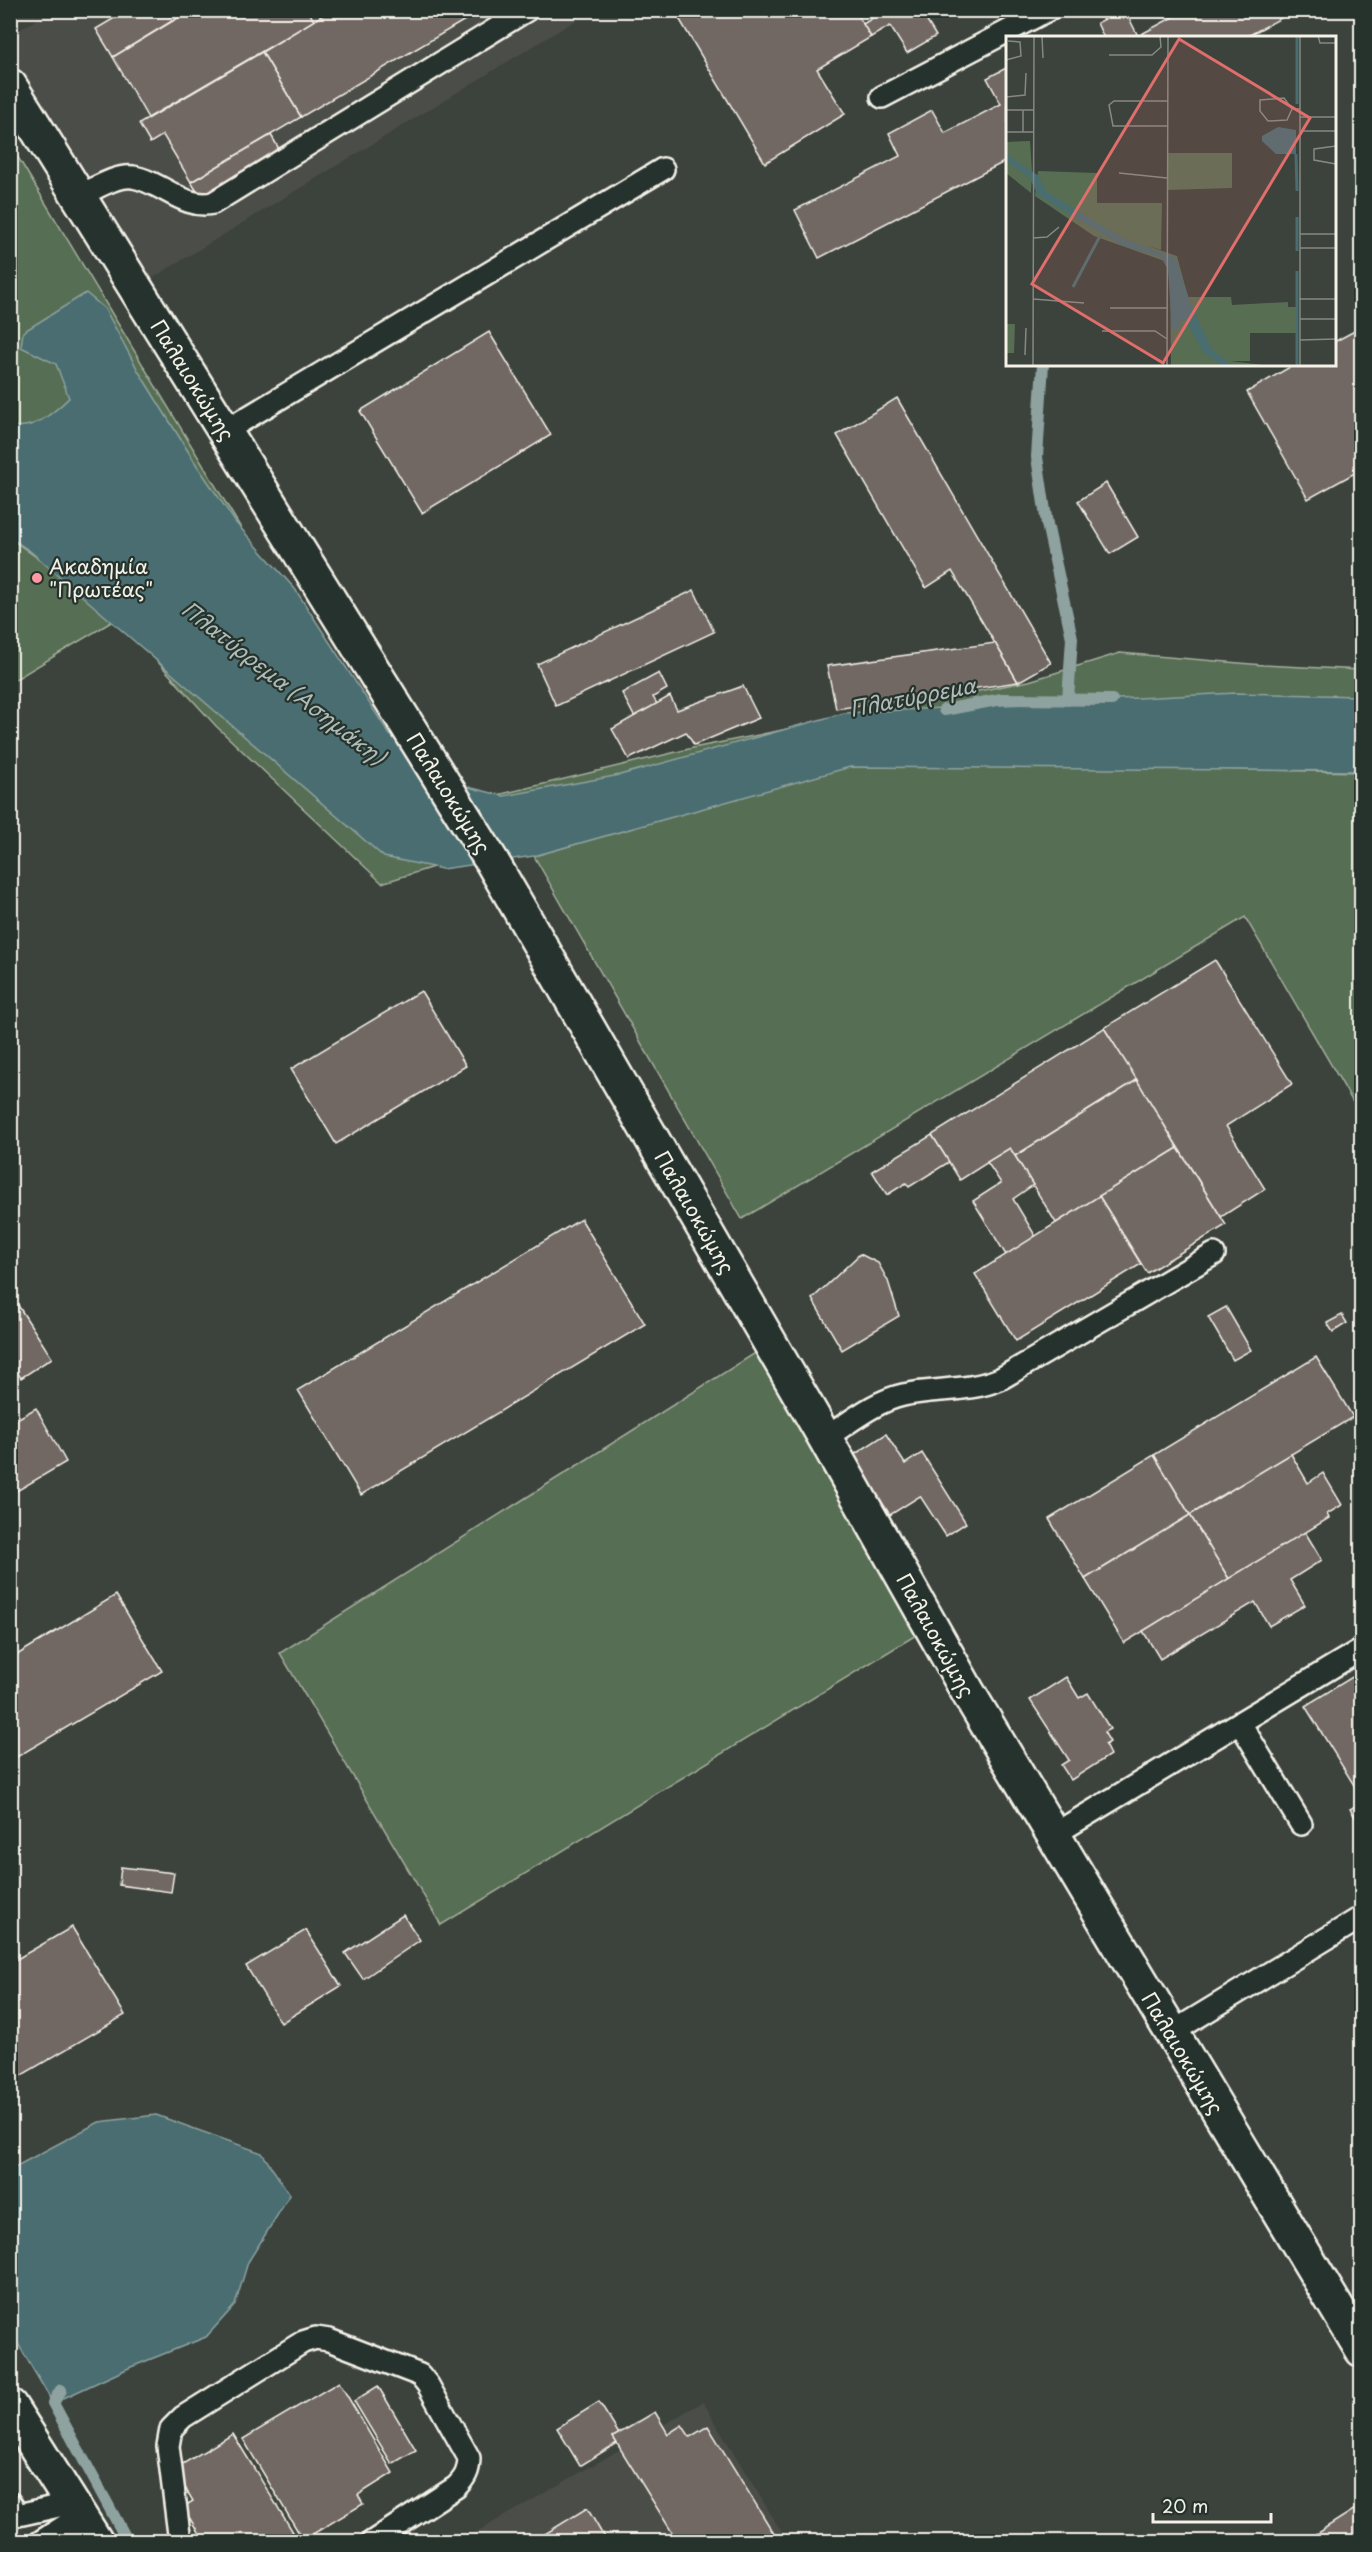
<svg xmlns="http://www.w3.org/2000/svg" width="1372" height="2552" viewBox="0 0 1372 2552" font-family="'Playpen Sans',sans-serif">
<rect width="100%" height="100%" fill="#3c433d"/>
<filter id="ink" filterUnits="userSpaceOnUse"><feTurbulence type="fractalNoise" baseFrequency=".0167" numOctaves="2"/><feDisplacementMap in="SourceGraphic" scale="12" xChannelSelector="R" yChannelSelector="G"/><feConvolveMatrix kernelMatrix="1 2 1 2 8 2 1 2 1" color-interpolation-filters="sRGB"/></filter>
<g filter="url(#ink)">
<g fill="#4c4e48">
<path d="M52 10 591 11 144 283 11 65 10 36Z"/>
<path d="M703 2402 787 2541 459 2542Z"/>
</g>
<g fill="#576e53" stroke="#a6b09e" stroke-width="1.5">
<path d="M10 144 405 801 481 799 693 748 1029 681 1120 653 1263 665 1361 670V754L1158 768 1361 772V1116L1245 917 742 1219 534 856 869 761 443 864 382 883 216 726 118 618 11 682V539L71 582 11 536Z"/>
<path d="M760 1350 926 1629 441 1925 280 1653Z"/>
</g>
<g fill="#4a6d70" stroke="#8ea2a0" stroke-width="1.5">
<path d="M86 293 105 309 139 372 196 464 236 523 295 589 390 735 468 787 504 796 620 775 844 713 1236 693 1361 696V771L850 767 534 856 442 869 384 857 30 551 11 538 10 425C33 432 53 413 69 398L56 364 21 347 23 332Z"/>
<path d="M156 2115 262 2153 290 2195 248 2262 235 2305 206 2337 131 2367 53 2403 11 2332V2169L99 2122Z"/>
</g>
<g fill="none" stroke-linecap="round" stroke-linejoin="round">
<g stroke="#8ea2a0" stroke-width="12">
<path d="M1043 364 1037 457 1047 524 1072 638 1068 700"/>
<path d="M944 710 1002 699 1112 700"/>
<path d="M61 2390 53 2403 128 2542"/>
</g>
</g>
<g fill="#716863" stroke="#f4f1e8" stroke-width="1.5">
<path d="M128 10H166L172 21 113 57 96 29Z"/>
<path d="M191 10H308L314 21 148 118 113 57Z"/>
<path d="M331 10H482L301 117 262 52Z"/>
<path d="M674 10H855L871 37 817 69 845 114 765 163Z"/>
<path d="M885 10H920L936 36 907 53 890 26 871 37 863 24Z"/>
<path d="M1122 10H1125L1138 36 1186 10H1296L1244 38H1104L1097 23Z"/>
<path d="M262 52 301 117 191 182 163 135 150 143 139 124Z"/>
<path d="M1008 67V160L819 258 795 210 900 156 889 133 932 110 945 133 1001 104 987 78Z"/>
<path d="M271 135 282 154 203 201 191 182Z"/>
<path d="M1362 327V469L1308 499 1247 392 1295 364H1334V342Z"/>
<path d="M489 332 551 435 422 513 360 411Z"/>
<path d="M897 398 1051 663 1018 682 952 571 926 588 837 435Z"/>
<path d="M1106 483 1138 537 1110 554 1078 501Z"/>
<path d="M694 590 714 632 556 706 537 664Z"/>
<path d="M995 643 1018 682 836 709 827 666Z"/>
<path d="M659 673 667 689 653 697 657 704 634 716 622 693Z"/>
<path d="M743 686 759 718 694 745 686 732 629 759 612 729 670 696 677 710Z"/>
<path d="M1215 960 1292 1084 1226 1126 1265 1189 1221 1217 1104 1028Z"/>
<path d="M421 991 466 1066 336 1144 291 1069Z"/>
<path d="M1104 1028 1137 1080 1015 1156 1010 1148 960 1180 932 1135Z"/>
<path d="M1137 1080 1178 1148 1056 1223 1015 1156Z"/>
<path d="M932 1135 949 1162 909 1187 906 1183 887 1195 872 1171Z"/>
<path d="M1010 1148 1033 1185 1013 1199 1036 1237 1006 1255 973 1201 1001 1183 987 1162Z"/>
<path d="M1178 1148 1226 1225 1147 1273 1099 1196Z"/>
<path d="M1099 1196 1141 1264 1016 1341 975 1274Z"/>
<path d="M581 1219 645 1324 361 1495 298 1390Z"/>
<path d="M860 1254 878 1263 888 1281 899 1316 842 1350 812 1299Z"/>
<path d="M12 1296 52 1358 21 1378 10 1362Z"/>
<path d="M1226 1307 1251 1350 1233 1360 1208 1317Z"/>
<path d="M1342 1315 1347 1323 1333 1332 1327 1323Z"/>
<path d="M1316 1357 1353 1417 1190 1515 1154 1455Z"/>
<path d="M36 1408 66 1462 10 1495V1423Z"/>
<path d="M886 1434 905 1464 922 1453 966 1523 946 1536 920 1496 890 1515 852 1456Z"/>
<path d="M1291 1454 1308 1483 1323 1473 1342 1505 1327 1514 1329 1518 1229 1579 1190 1515Z"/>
<path d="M1154 1455 1190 1515 1085 1579 1049 1519Z"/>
<path d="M1190 1515 1229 1579 1124 1643 1085 1579Z"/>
<path d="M1305 1532 1322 1560 1290 1580 1305 1605 1269 1626 1255 1602 1160 1659 1143 1631Z"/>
<path d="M116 1595 162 1671 10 1761V1659Z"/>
<path d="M1362 1671V1798L1305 1706Z"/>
<path d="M1066 1677 1079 1698 1088 1693 1110 1729 1104 1732 1110 1742 1105 1745 1110 1755 1071 1780 1061 1765 1069 1760 1030 1700Z"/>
<path d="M1362 1802V1828L1350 1809Z"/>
<path d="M121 1867 174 1873 171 1892 119 1885Z"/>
<path d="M403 1915 420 1940 363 1979 345 1953Z"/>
<path d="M72 1927 125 2015 10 2082V1963Z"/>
<path d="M306 1930 341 1986 281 2023 246 1966Z"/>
<path d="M339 2382 393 2473 358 2495 363 2504 303 2540 243 2439Z"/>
<path d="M378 2386 416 2450 392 2464 354 2401Z"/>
<path d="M599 2402 619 2434 613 2437 617 2443 580 2466 557 2428Z"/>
<path d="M655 2412 668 2434 682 2425 690 2437 708 2426 779 2542H678L613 2437Z"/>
<path d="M233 2434 293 2532 277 2542H204L183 2507 193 2501 174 2469Z"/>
<path d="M587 2508 607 2542H532Z"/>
<path d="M1355 2509 1362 2519V2542H1303Z"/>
</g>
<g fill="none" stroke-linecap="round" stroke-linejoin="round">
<g stroke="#f4f1e8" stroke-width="26">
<g id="service">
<path d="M882 97 1048 10"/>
<path d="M79 196C95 189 115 175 133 177 160 181 185 210 213 203L527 10"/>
<path d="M225 431 663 169"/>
<path d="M825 1438C849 1423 875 1401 903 1395 935 1388 969 1392 1000 1379L1214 1254"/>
<path d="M1240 1723 1301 1824"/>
<path d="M1053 1835 1362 1649"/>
<path d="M1171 2033 1362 1917"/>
<path d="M10 2503 18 2515 72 2503"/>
<path d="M40 2542 80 2516"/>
<path d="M180 2542 168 2446 171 2429 183 2417 303 2342 316 2338 329 2340 420 2375 428 2385 469 2458C469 2471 465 2478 456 2487L372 2542"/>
</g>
</g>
<g stroke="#f4f1e8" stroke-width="38">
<path id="minor" d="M10 86 491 860 825 1438 969 1694 1362 2350"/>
</g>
<g stroke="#f4f1e8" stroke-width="38">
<path id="tertiary" d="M10 2406 96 2542"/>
</g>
<use href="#service" stroke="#26332d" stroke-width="21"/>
<use href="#minor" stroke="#26332d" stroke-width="33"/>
<use href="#tertiary" stroke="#26332d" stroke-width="33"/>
</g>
</g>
<circle fill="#ff9aa2" stroke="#26332d" stroke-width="2" cx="37" cy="578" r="6"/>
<g text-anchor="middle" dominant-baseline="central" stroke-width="4.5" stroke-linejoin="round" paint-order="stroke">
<g font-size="20" fill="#f4f1e8" stroke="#26332d">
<text transform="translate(193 380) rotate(58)">Παλαιοκώμης</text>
<text transform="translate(449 793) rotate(58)">Παλαιοκώμης</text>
<text transform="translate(695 1212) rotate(60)">Παλαιοκώμης</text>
<text transform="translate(936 1635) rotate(61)">Παλαιοκώμης</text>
<text transform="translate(1183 2053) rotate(59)">Παλαιοκώμης</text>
</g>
<g font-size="20" fill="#f4f1e8" stroke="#26332d" text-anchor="start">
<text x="49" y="566">Ακαδημία<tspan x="49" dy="23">"Πρωτέας"</tspan></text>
</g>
<g font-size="21" font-style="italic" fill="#b0bcb8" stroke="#26332d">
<text transform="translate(284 682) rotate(38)">Πλατύρρεμα (Ασημάκη)</text>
<text transform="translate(912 696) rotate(-11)">Πλατύρρεμα</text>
</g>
</g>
<g transform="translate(1006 36)">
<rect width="330" height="330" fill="#3c433d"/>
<path d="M24 105 26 136 25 157 0 137V106ZM162 117H226V152L162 154ZM32 135 91 137V167H156L155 214 139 209 171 220 182 261H225L226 269 282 266V271H291V297H244V325H224L267 330H165L164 227 88 200 29 160ZM0 288H9L8 317H0Z" fill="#576e53"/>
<path d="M272 91 290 94V118H270L256 105V100ZM0 118 33 140 40 155 81 181 120 204 170 222 186 272 206 313 226 330H216L197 316 180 284 174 285V293H166L162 234 155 221 118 210 32 159 23 141 0 125Z" fill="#4a6d70"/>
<path fill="none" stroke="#4a6d70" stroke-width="3" d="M291 68V1M290 118 291 155M291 215V181M67 251 94 200M291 330V235"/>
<path fill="none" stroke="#868981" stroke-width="1.5" d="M36 0 37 22M312 0 314 7H330M103 19H146L155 11 154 0M0 24 15 20 14 6 2 5M0 61 19 59 20 37M286 73 281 84 262 85 254 75V64L278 62 286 73H294M0 74H28M294 81H330M162 90H107L103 69 108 65H162M295 95H330M0 96H28M17 96V74M330 110 308 113V124L330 128M113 137 161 142M294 198H330M27 202 41 201 53 191M294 212H330M27 263 78 267M293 263H330M104 272H161M294 283H330M96 295H149L161 303M294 304 330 303M19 319 20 292M27 330 28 0M161 330 162 0M294 330V0"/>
<path fill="#e06e6b" fill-opacity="0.15" stroke="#e06e6b" stroke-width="3" d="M173 3 304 82 157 327 26 248Z"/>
<rect width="330" height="330" fill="none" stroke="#f4f1e8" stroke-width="3"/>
</g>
<rect width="1372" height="2552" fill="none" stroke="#26332d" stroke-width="36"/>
<rect x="18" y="18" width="1336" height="2516" fill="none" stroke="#f4f1e8" stroke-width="2" filter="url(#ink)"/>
<path d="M1153 2513v9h118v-9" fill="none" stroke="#f4f1e8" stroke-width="3"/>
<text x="1162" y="2513" font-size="18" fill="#f4f1e8" stroke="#26332d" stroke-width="4.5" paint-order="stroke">20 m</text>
</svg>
